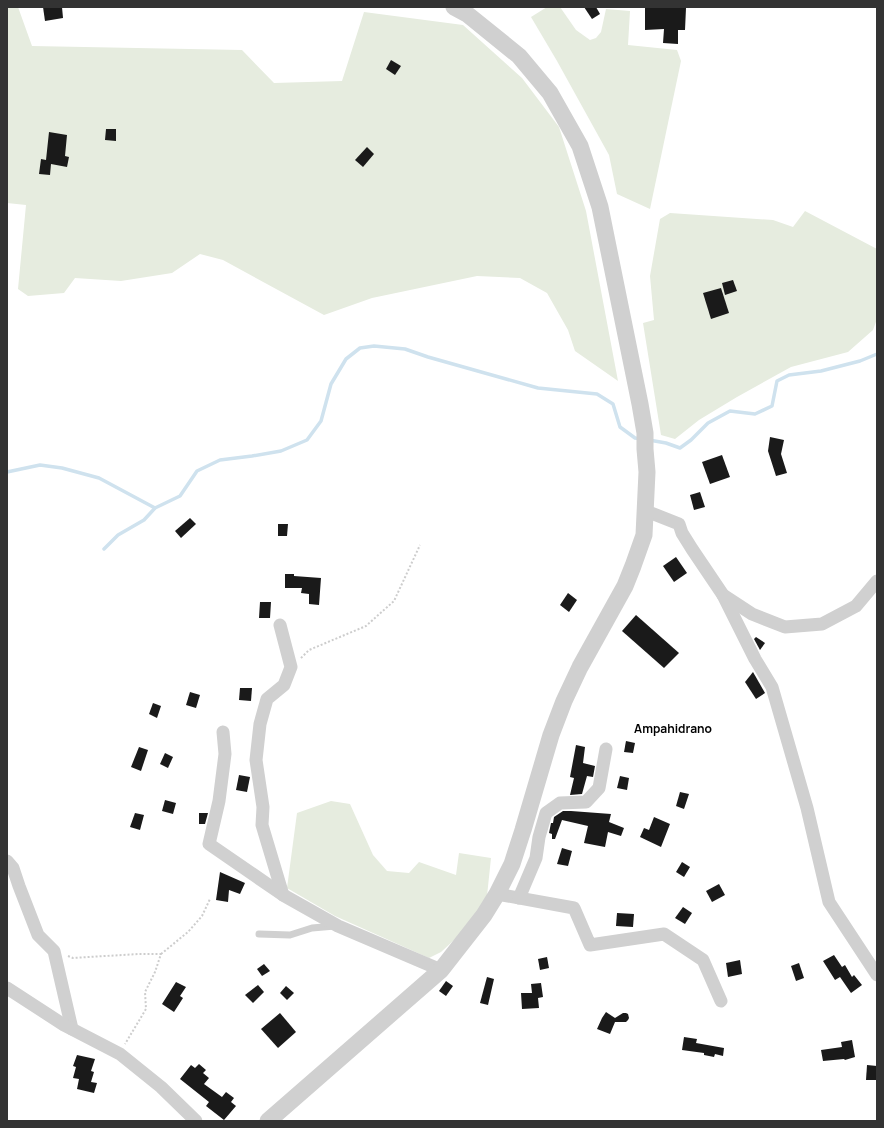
<svg xmlns="http://www.w3.org/2000/svg" width="884" height="1128" viewBox="0 0 884 1128" font-family="Manrope,sans-serif">
<rect width="100%" height="100%" fill="#fff"/>
<g fill="#e6ecdf">
<path d="M7 7H18L32 46 242 50 274 83 342 81 364 12 463 25 522 78 559 127 586 211 618 381 575 351 568 330 547 293 520 278 477 276 372 298 324 315 223 260 200 254 172 273 121 281 75 278 64 293 28 296 18 289 26 205 7 203Z"/>
<path d="M547 7H560L576 30 590 40 596 38 601 32 606 9 630 11 628 45 677 50 681 61 650 209 617 194 609 155 557 61 531 17Z"/>
<path d="M805 211 877 249V319L873 330 848 352 791 367 737 397 699 420 675 439 661 435 643 323 654 320 650 276 660 219 670 213 773 220 793 227Z"/>
<path d="M331 801 350 804 373 855 387 871 409 873 419 862 456 875 459 853 491 858 487 896 476 920 441 952 429 958 335 916 287 888 297 813Z"/>
</g>
<g fill="none" stroke-linecap="round" stroke-linejoin="round">
<g stroke="#cfe2ee" stroke-width="3.5">
<path d="M649 440 666 443 680 448 691 440 708 423 730 411 755 414 772 406 777 381 789 375 821 371 860 361 877 354"/>
<path d="M7 472 40 465 62 468 99 478 155 508"/>
<path d="M104 549 118 535 144 520 155 508 180 496 197 471 220 460 252 456 281 451 307 440 321 421 331 384 346 359 360 348 374 346 405 349 428 357 538 388 597 394 613 404 620 427 635 438 641 439"/>
</g>
</g>
<g fill="#1a1a1a">
<path d="M43 7H62L63 18 45 21Z"/>
<path d="M584 7H596L600 14 592 19Z"/>
<path d="M645 7 686 8 685 30H678V44L663 43 664 29 645 30Z"/>
<path d="M391 60 401 66 395 75 386 69Z"/>
<path d="M106 129H116V141L105 140Z"/>
<path d="M49 132 67 135 65 156 69 157 67 167 51 164 50 175 39 174 41 159 46 160Z"/>
<path d="M367 147 374 154 363 167 355 160Z"/>
<path d="M733 280 737 291 725 295 722 283Z"/>
<path d="M721 288 729 313 711 319 703 293Z"/>
<path d="M770 437 784 440 781 454 787 473 776 476 768 451Z"/>
<path d="M722 455 730 477 710 484 702 462Z"/>
<path d="M700 492 705 507 694 510 690 495Z"/>
<path d="M190 518 196 524 181 538 175 531Z"/>
<path d="M278 524H288L287 536H278Z"/>
<path d="M676 557 687 573 674 582 663 566Z"/>
<path d="M285 574H294V576L321 578 319 605 309 604V594L301 593 302 588H285Z"/>
<path d="M568 593 577 600 569 612 560 605Z"/>
<path d="M260 602H271L270 618H259Z"/>
<path d="M636 615 679 653 664 668 622 631Z"/>
<path d="M756 637 765 643 760 650 754 639Z"/>
<path d="M753 672 765 693 756 699 745 682Z"/>
<path d="M240 688H252L251 701 239 700Z"/>
<path d="M190 692 200 695 196 708 186 705Z"/>
<path d="M153 703 161 706 157 718 149 714Z"/>
<path d="M626 741 635 743 633 753 624 752Z"/>
<path d="M576 745 585 747 583 763 595 766 593 777 587 776 582 794 570 795 574 778 570 777Z"/>
<path d="M139 747 148 750 141 771 131 767Z"/>
<path d="M165 753 173 757 168 768 160 764Z"/>
<path d="M239 775 250 777 247 792 236 790Z"/>
<path d="M620 776 629 778 627 790 617 788Z"/>
<path d="M680 792 689 794 684 809 676 806Z"/>
<path d="M165 800 176 803 173 814 162 811Z"/>
<path d="M563 811H571L611 814 609 822 624 828 621 836 608 832 605 847 584 843 588 826 562 820 555 839H552V834L549 833 551 823H553L554 817Z"/>
<path d="M135 813 144 815 140 830 130 827Z"/>
<path d="M199 813H208L205 824H199Z"/>
<path d="M654 817 670 824 661 847 640 837 644 828 649 830Z"/>
<path d="M562 848 572 851 568 866 557 864Z"/>
<path d="M682 862 690 867 684 877 676 872Z"/>
<path d="M220 872 245 883 240 894 229 890 228 902 216 900Z"/>
<path d="M719 884 725 895 712 902 706 891Z"/>
<path d="M683 907 692 913 685 924 675 918Z"/>
<path d="M617 913 634 914 633 927 616 926Z"/>
<path d="M834 955 842 967 845 965 852 977 854 975 862 985 851 993 840 977 835 980 823 961Z"/>
<path d="M547 957 549 968 540 970 538 959Z"/>
<path d="M740 960 742 974 728 977 726 963Z"/>
<path d="M799 963 804 978 796 981 791 966Z"/>
<path d="M264 964 270 971 262 976 257 969Z"/>
<path d="M487 977 494 979 488 1005 480 1003Z"/>
<path d="M446 981 453 986 446 996 439 991Z"/>
<path d="M176 982 186 987 180 996 183 998 174 1012 162 1004Z"/>
<path d="M541 983 543 997 538 998 539 1008 522 1009 521 993H532L531 984Z"/>
<path d="M258 985 264 992 253 1003 245 995Z"/>
<path d="M286 986 294 993 287 1000 280 993Z"/>
<path d="M606 1012 615 1018 623 1013H626L628 1014 629 1018 628 1020 626 1022H615L610 1034 597 1029 602 1018Z"/>
<path d="M280 1013 296 1032 278 1048 261 1029Z"/>
<path d="M684 1037 697 1039 696 1043 724 1048 723 1056 715 1054 714 1057 704 1055V1053L682 1050Z"/>
<path d="M852 1040 855 1057 845 1060 844 1059 823 1061 821 1050 842 1047 841 1042Z"/>
<path d="M77 1055 95 1059 91 1071 94 1072 91 1082 97 1083 94 1093 77 1089 79 1079 73 1078 76 1067 73 1066Z"/>
<path d="M199 1064 206 1070 203 1073 209 1078 204 1084 222 1097 226 1092 234 1098 231 1102 236 1106 224 1120 206 1106 209 1102 180 1079 191 1065 195 1068Z"/>
<path d="M867 1065 877 1066V1080H866Z"/>
</g>
<g fill="none" stroke-linecap="round" stroke-linejoin="round">
<g stroke="#cdcdcd" stroke-width="2" stroke-dasharray="2 2" stroke-linecap="butt">
<path d="M301 658 309 650 366 626 394 601 420 545"/>
<path d="M161 954 188 932 202 916 210 899"/>
<path d="M68 956 73 958 138 954H161L155 972 145 992 146 1009 125 1044"/>
</g>
<path stroke="#d0d0d0" stroke-width="7" d="M259 934 290 935 312 928 335 926"/>
<g stroke="#d0d0d0" stroke-width="13">
<path d="M646 511 679 524 682 533 692 549 723 595 752 614 785 627 822 624 856 606 877 581"/>
<path d="M723 595 755 659 772 687 807 808 829 902 877 975"/>
<path d="M280 625 291 667 284 685 267 699 260 724 256 760 263 807 262 825 283 895"/>
<path d="M223 732 225 754 219 801 209 844 283 895 338 926 441 970"/>
<path d="M7 861 13 868 19 886 38 935 54 951 72 1029"/>
<path d="M497 894 574 908 590 945 664 934 703 960 721 1001"/>
<path d="M519 898 536 858 539 837 546 813 560 803 586 802 599 788 606 749"/>
<path d="M7 988 64 1025 120 1054 161 1087 196 1121"/>
</g>
<path stroke="#d0d0d0" stroke-width="17" d="M268 1121 441 970 484 915 497 894 512 864 523 830 551 735 564 701 580 667 625 586 633 566 644 535 647 472 645 449V433L640 404 600 207 580 146 550 93 519 56 467 14 454 7"/>
</g>
<g text-anchor="middle" dominant-baseline="central" stroke-width="4" stroke-linejoin="round" paint-order="stroke">
<g font-size="12" font-weight="bold" fill="#000" stroke="#fff">
<text x="673" y="728">Ampahidrano</text>
</g>
</g>
<rect width="884" height="1128" fill="none" stroke="#333333" stroke-width="16"/>
</svg>
